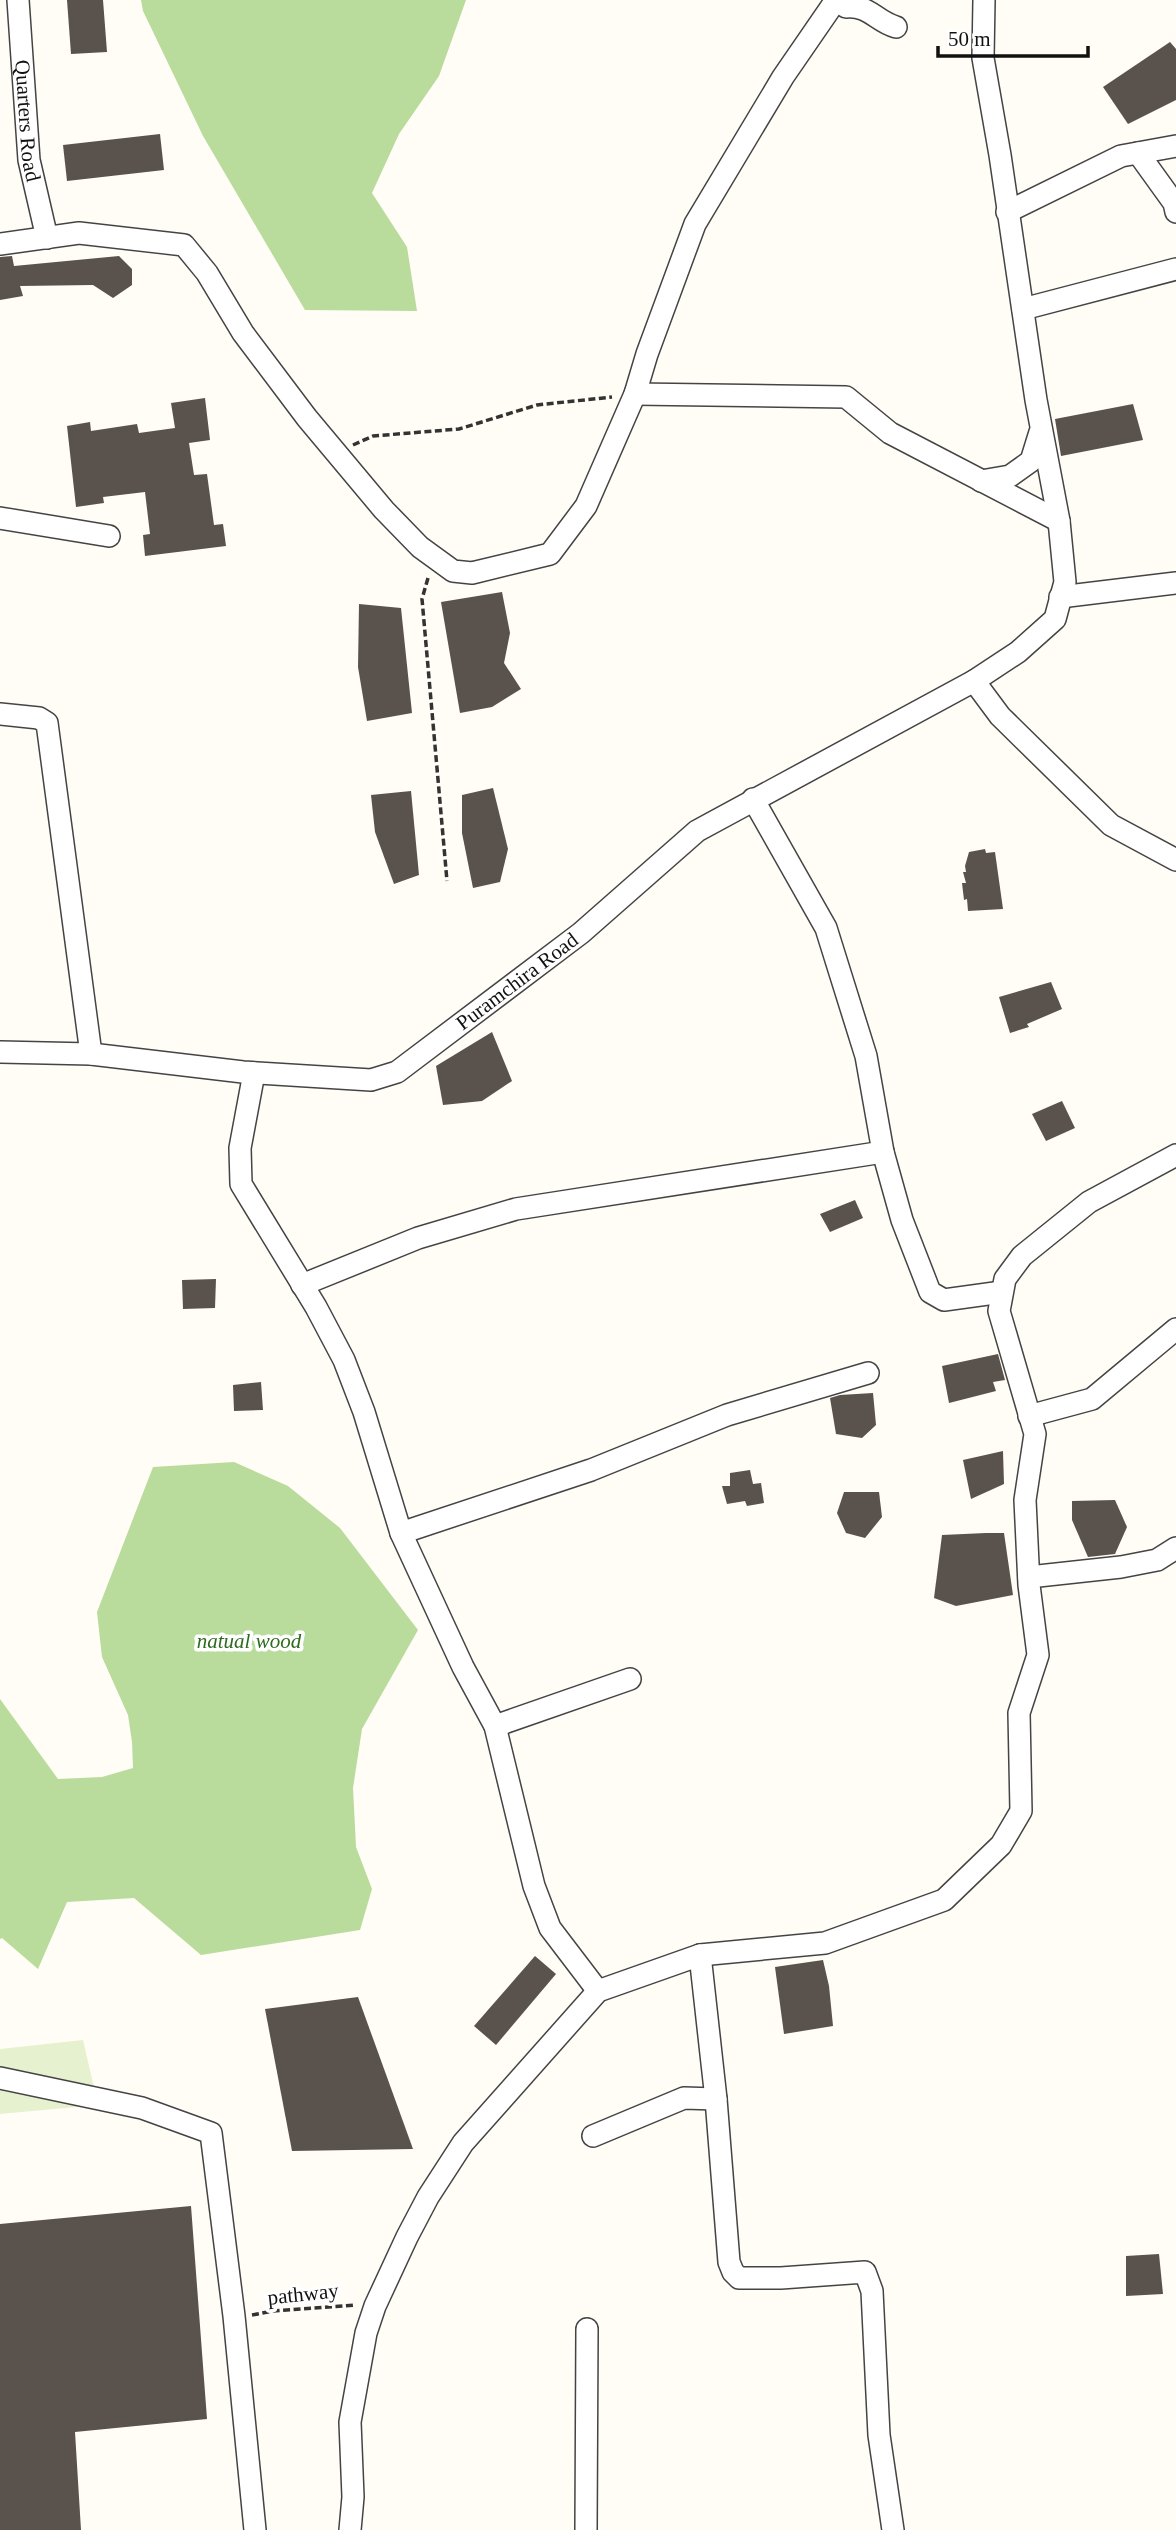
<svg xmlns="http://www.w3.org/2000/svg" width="1176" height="2530" viewBox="0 0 1176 2530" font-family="Georgia,serif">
<rect width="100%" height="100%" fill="#fffdf5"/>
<g fill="#b9dc9c">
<path d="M141 0H466L439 76 399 134 372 193 407 247 417 311 305 310 203 136 143 11Z"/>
<path d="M234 1462 288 1486 340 1528 418 1630 362 1729 353 1788 356 1847 372 1889 360 1930 201 1955 134 1898 67 1902 38 1969 2 1938 0 1939V1699L58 1779 102 1777 133 1768 132 1742 128 1715 102 1657 97 1612 153 1467Z"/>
</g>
<path fill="#e6f2cf" d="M83 2040 98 2105 0 2114V2049Z"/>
<g fill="#5a524d">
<path d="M67 0H103L107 52 71 54Z"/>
<path d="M1170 42 1176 49V100L1128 124 1103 87Z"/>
<path d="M160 134 164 170 67 181 63 145Z"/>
<path d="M12 256 14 266 119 256 132 269V285L113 298 93 285 20 286 23 296 0 300V257Z"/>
<path d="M205 398 210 440 189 443 194 475 207 474 214 525 223 524 226 546 145 556 143 535 150 534 145 492 103 497 104 503 76 507 67 426 90 422 91 431 137 424 139 433 175 428 171 403Z"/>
<path d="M1133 404 1143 440 1061 456 1055 419Z"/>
<path d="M502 592 510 633 504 663 521 689 492 707 460 713 441 602Z"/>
<path d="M359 604 401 608 412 713 367 721 358 667Z"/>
<path d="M493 788 508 849 500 882 473 888 462 833V795Z"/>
<path d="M411 791 419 875 394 884 375 832 371 795Z"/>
<path d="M985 849 986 853 995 852 1003 909 968 911 967 899 964 900 962 883H966L963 872H966L965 866 969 852Z"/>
<path d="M1051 982 1062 1009 1027 1024 1029 1027 1010 1033 999 997Z"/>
<path d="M492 1032 512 1081 482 1101 443 1105 436 1066Z"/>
<path d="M1062 1101 1075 1128 1046 1141 1032 1114Z"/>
<path d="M855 1200 863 1218 830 1232 820 1214Z"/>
<path d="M216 1279 215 1308 183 1309 182 1280Z"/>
<path d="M998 1354 1005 1380 993 1382 996 1391 949 1403 942 1366Z"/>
<path d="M261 1382 263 1410 234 1411 233 1385Z"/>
<path d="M873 1393 876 1425 862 1438 836 1434 830 1398 840 1395Z"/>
<path d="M1003 1451 1004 1484 971 1499 963 1460Z"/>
<path d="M750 1470 753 1484 761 1483 764 1503 747 1506 745 1501 727 1504 722 1486H730V1473Z"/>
<path d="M844 1492H879L882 1517 865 1538 846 1533 837 1513Z"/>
<path d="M1115 1500 1127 1527 1115 1554 1088 1557 1072 1520V1501Z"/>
<path d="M986 1533H1004L1013 1595 956 1606 934 1598 942 1535Z"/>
<path d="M535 1956 556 1974 496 2045 474 2026Z"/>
<path d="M823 1960 829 1986 833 2026 784 2034 775 1967Z"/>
<path d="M358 1997 413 2149 292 2151 265 2009Z"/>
<path d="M191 2206 207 2419 75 2432 81 2530H0V2224Z"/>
<path d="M1159 2254 1163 2294 1126 2296V2256Z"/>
</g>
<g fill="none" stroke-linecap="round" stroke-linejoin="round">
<g stroke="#444" stroke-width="24">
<g id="minor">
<path id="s1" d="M18 0 29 160 47 238"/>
<path d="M984 0 983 58 1000 155 1036 400 1059 521 1065 582 1055 619 1018 652 974 681 1000 716 1111 825 1176 860"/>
<path d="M846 7C870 5 875 21 896 27"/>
<path d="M1138 153 1174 203 1176 212"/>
<path d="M1007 212 1121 156 1176 146"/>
<path d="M0 244 79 233 184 245 207 273 243 333 307 418 384 510 420 547 453 571 472 573 550 554 586 506 635 394 647 354 695 224 783 77 836 0"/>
<path d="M1023 309 1176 269"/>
<path d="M635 394 846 397 890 433 1059 521"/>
<path d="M981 481 1010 476 1031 461 1040 432"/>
<path d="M0 518 109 536"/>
<path d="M1060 597 1176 583"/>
<path d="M0 714 39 718 47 723 91 1054"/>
<path d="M753 799 826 928 866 1056 883 1152 902 1220 930 1292 944 1300 1002 1292"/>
<path id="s2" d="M0 1052 91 1054 243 1072 371 1080 397 1072 581 933 697 831 974 681"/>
<path d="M254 1073 240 1148 241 1184 316 1307 344 1360 364 1412 401 1533 463 1667 495 1726 534 1886 550 1928 598 1991"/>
<path d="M302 1285 418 1238 516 1209 883 1152"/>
<path d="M1029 1416 1092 1399 1176 1329"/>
<path d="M401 1533 591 1470 727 1415 868 1373"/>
<path d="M1029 1577 1121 1567 1157 1560 1176 1548"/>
<path d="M495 1726 630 1679"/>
<path d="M700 1955 716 2099 729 2262 733 2272 739 2278H781L865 2272 872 2291 879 2435 893 2530"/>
<path d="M0 2078 142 2108 211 2133 234 2316 255 2530"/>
<path d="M593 2136 684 2098 716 2099"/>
<path d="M350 2530 353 2497 350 2422 366 2333 375 2306 407 2237 428 2197 463 2143 598 1991 700 1955 825 1943 944 1900 1001 1845 1021 1811 1019 1713 1038 1655 1029 1585 1025 1500 1035 1434 999 1311 1005 1279 1022 1256 1089 1202 1176 1155"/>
<path d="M586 2530 587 2329"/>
</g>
</g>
<g stroke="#333" stroke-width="3.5" stroke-dasharray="7 3.5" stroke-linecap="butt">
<path d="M353 445 373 436 459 429 537 405 612 397"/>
<path d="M428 578 422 599 447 881"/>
<path d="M252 2315 273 2311 355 2305"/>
</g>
<use href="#minor" stroke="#fff" stroke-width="21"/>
</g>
<g text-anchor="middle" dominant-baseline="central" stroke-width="7" stroke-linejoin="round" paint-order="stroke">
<g font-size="21" fill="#111" stroke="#fff">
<text stroke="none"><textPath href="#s1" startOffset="121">Quarters Road</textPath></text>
<text stroke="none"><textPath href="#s2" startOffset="550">Puramchira Road</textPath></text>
<text transform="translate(303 2294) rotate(-6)">pathway</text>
</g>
<g font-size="21" font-style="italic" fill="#2f6b1f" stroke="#fff">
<text x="249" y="1641">natual wood</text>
</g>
</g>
<path d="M938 46v10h150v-10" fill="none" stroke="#111111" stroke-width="3.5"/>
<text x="948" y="46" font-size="21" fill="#111111" stroke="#ffffff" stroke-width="5" paint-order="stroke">50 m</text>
</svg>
